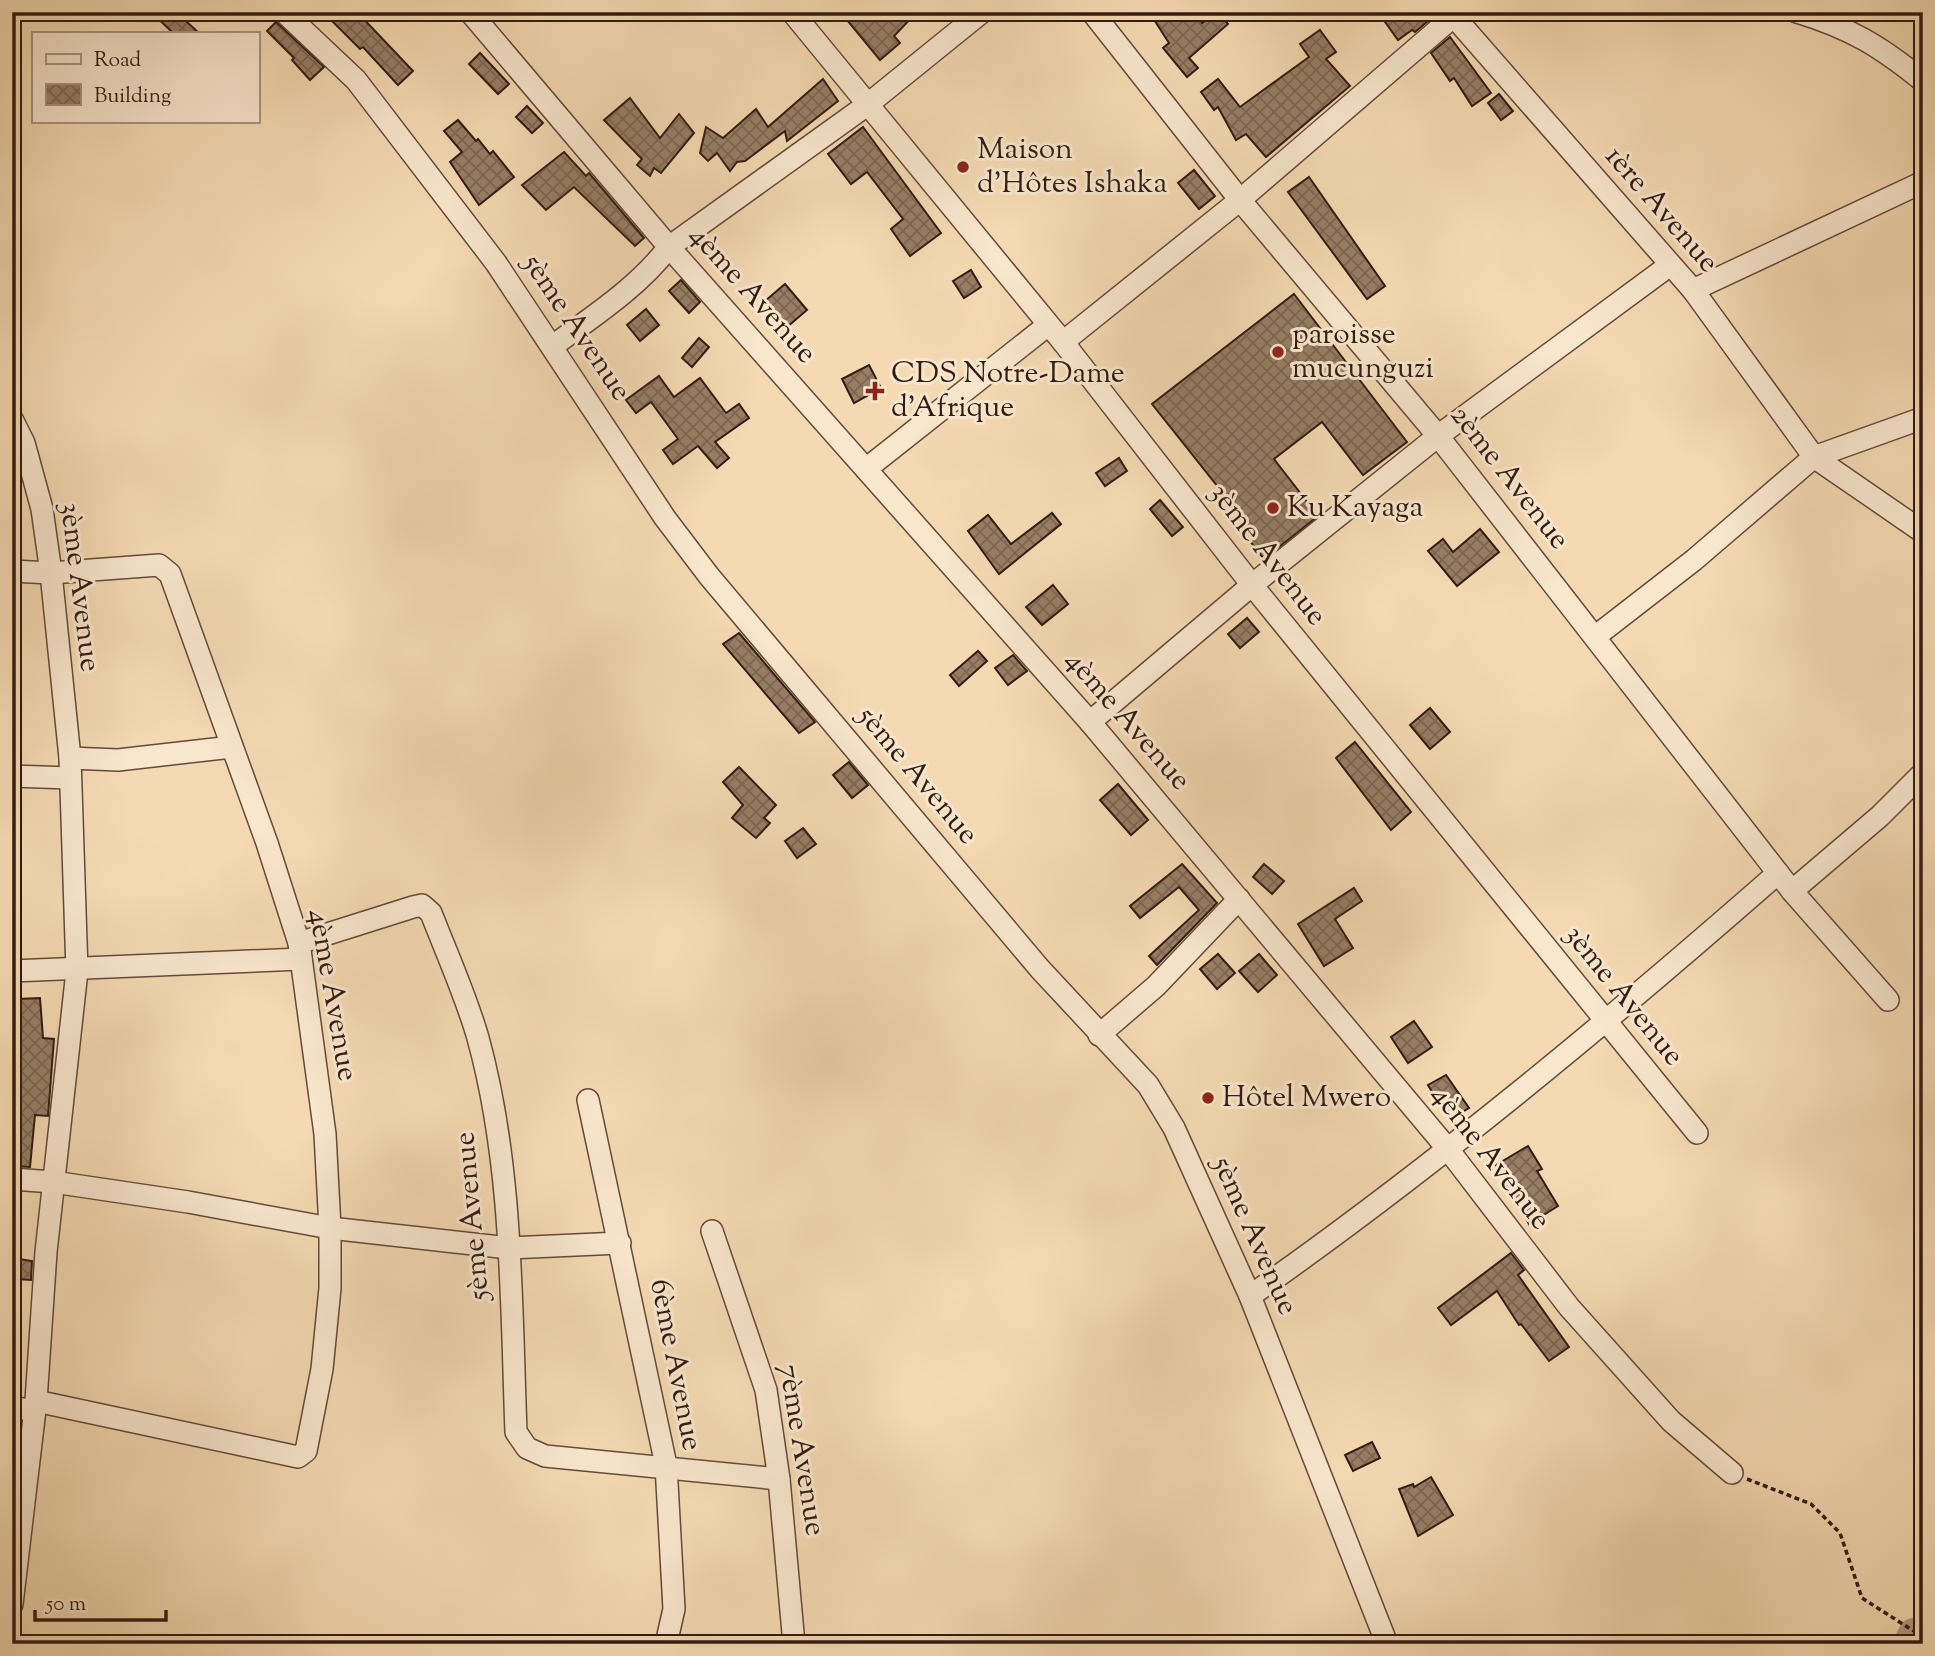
<svg xmlns="http://www.w3.org/2000/svg" width="1935" height="1656" viewBox="0 0 1935 1656" font-family="'Sorts Mill Goudy',serif">
<defs>
<pattern id="building-cross-hatch" width="8" height="8" patternUnits="userSpaceOnUse" patternTransform="scale(1.75)"><rect width="8" height="8" fill="#977e65"/><path d="M0 0l8 8M0 8l8-8" fill="none" stroke="#7c6652"/></pattern>
</defs>
<rect width="100%" height="100%" fill="#f4d9b2"/>
<filter id="stains"><feTurbulence type="fractalNoise" baseFrequency=".00286" numOctaves="4"/><feColorMatrix values="0 0 0 0 .2 0 0 0 0 .09 0 0 0 0 .02 0 0 0 .5 -.17"/></filter>
<radialGradient id="worn" r=".72"><stop offset=".6" stop-color="#630" stop-opacity="0"/><stop offset="1" stop-color="#630" stop-opacity=".3"/></radialGradient>
<g fill="none" stroke-linecap="round" stroke-linejoin="round">
<path stroke="#7f6652" stroke-width="5" d="M1916 1632 1923 1620"/>
<path stroke="#b2987c" stroke-width="32" d="M1909 1644 1914 1634"/>
</g>
<g fill="url(#building-cross-hatch)" stroke="#331b12" stroke-width="2">
<path d="M151 12H176L199 33H173Z"/>
<path d="M323 12H357L413 71 398 85 363 47 360 49Z"/>
<path d="M855 12H917L894 36 900 43 880 60 847 20Z"/>
<path d="M1161 12H1195L1202 23 1218 12 1228 24 1189 58 1198 68 1187 77 1163 48 1169 43 1153 18Z"/>
<path d="M1378 12H1422L1428 21 1415 32 1412 30 1398 40Z"/>
<path d="M276 22 324 67 310 80 292 60 294 58 267 31Z"/>
<path d="M1320 30 1336 52 1326 59 1350 86 1266 157 1246 134 1236 140 1218 107 1214 110 1201 92 1218 79 1240 107 1309 57 1300 44Z"/>
<path d="M1450 37 1491 93 1472 106 1454 78 1450 81 1431 53Z"/>
<path d="M480 53 509 84 498 94 469 64Z"/>
<path d="M823 79 838 101 787 141 785 131 745 161 737 162 730 171 717 153 708 161 700 153 706 127 723 138 756 109 768 127Z"/>
<path d="M1499 94 1513 111 1501 120 1488 103Z"/>
<path d="M630 98 660 138 679 114 694 133 661 173 654 168 650 176 637 165 642 159 604 120Z"/>
<path d="M527 106 543 123 532 133 516 117Z"/>
<path d="M458 120 476 141 478 139 490 154 493 151 514 177 479 205 450 162 462 152 444 131Z"/>
<path d="M863 127 941 233 910 256 891 229 903 219 867 172 851 184 828 154Z"/>
<path d="M564 152 586 176 589 173 644 238 635 246 574 187 546 210 522 185Z"/>
<path d="M1194 170 1215 196 1199 209 1178 183Z"/>
<path d="M1309 177 1385 286 1367 299 1288 192Z"/>
<path d="M971 270 981 287 964 298 953 281Z"/>
<path d="M681 280 700 302 689 313 669 291Z"/>
<path d="M785 284 807 310 787 327 765 301Z"/>
<path d="M1294 294 1407 442 1363 475 1322 422 1274 459 1318 516 1264 559 1246 536 1253 531 1152 404Z"/>
<path d="M646 309 659 325 640 341 627 325Z"/>
<path d="M699 338 709 347 692 367 682 358Z"/>
<path d="M869 365 881 388 854 403 842 379Z"/>
<path d="M659 376 674 397 700 378 726 413 739 404 749 418 715 442 729 458 717 468 698 446 673 464 663 450 678 439 651 402 636 413 626 400Z"/>
<path d="M1119 458 1127 471 1105 486 1096 473Z"/>
<path d="M1160 500 1183 527 1172 536 1150 509Z"/>
<path d="M1052 513 1061 524 999 574 968 531 988 515 1011 544Z"/>
<path d="M1480 529 1499 552 1457 586 1428 551 1443 539 1453 552Z"/>
<path d="M1053 585 1068 604 1042 625 1026 607Z"/>
<path d="M1247 618 1259 632 1240 648 1228 634Z"/>
<path d="M739 633 815 722 799 733 723 644Z"/>
<path d="M978 651 987 661 959 686 950 675Z"/>
<path d="M1013 655 1027 671 1008 685 995 668Z"/>
<path d="M1430 708 1450 732 1430 749 1410 725Z"/>
<path d="M1355 742 1411 812 1391 830 1336 758Z"/>
<path d="M849 762 868 785 852 798 833 775Z"/>
<path d="M739 767 776 805 764 818 770 823 756 838 732 818 743 805 723 782Z"/>
<path d="M1118 784 1148 820 1131 835 1100 800Z"/>
<path d="M803 828 816 844 797 858 785 841Z"/>
<path d="M1182 864 1217 903 1157 965 1149 956 1199 910 1179 887 1140 918 1130 906Z"/>
<path d="M1264 864 1284 881 1272 894 1253 877Z"/>
<path d="M1354 888 1362 901 1335 919 1353 948 1324 966 1298 924Z"/>
<path d="M1218 954 1235 973 1217 989 1200 969Z"/>
<path d="M1259 954 1277 975 1258 992 1239 971Z"/>
<path d="M40 998 43 1038 54 1039 48 1116 35 1115 30 1167 12 1166V1017H19L18 999Z"/>
<path d="M1414 1021 1432 1047 1408 1063 1391 1037Z"/>
<path d="M1446 1075 1469 1108 1454 1117 1441 1097 1437 1100 1428 1085Z"/>
<path d="M1528 1146 1542 1169 1537 1171 1558 1206 1529 1224 1496 1165Z"/>
<path d="M1511 1253 1524 1270 1518 1275 1569 1347 1549 1361 1521 1324 1519 1325 1497 1291 1451 1325 1438 1308Z"/>
<path d="M19 1259 32 1261 31 1280 17 1279Z"/>
<path d="M1372 1442 1380 1458 1353 1471 1345 1455Z"/>
<path d="M1431 1477 1453 1515 1418 1536 1399 1489 1413 1484 1414 1487Z"/>
</g>
<g fill="none" stroke-linecap="round" stroke-linejoin="round">
<g stroke="#634a3a" stroke-width="24">
<g id="street">
<path d="M284 12 356 80 496 263 665 518 709 576 1040 969 1148 1085 1174 1128 1250 1296 1387 1644"/>
<path d="M470 12 669 247 1090 722 1447 1148 1569 1307 1671 1421 1732 1473"/>
<path d="M792 12 1063 342 1252 585 1697 1133"/>
<path d="M1092 12 1240 200 1438 436 1792 891 1888 1000"/>
<path d="M1450 12 1693 290 1814 457 1923 532"/>
<path d="M1797 12C1850 28 1880 46 1923 81"/>
<path d="M1693 290 1923 182"/>
<path d="M1063 342 1240 200 1454 16"/>
<path d="M554 345C595 315 637 288 669 247L867 105 982 12"/>
<path d="M12 419 24 443 42 509 51 573 70 758 77 971 46 1252 36 1401 12 1604"/>
<path d="M866 469 1048 325"/>
<path d="M12 571 51 573 159 565 170 574 267 843 299 943 325 1134 330 1228V1288L322 1369 306 1451 298 1457 36 1401"/>
<path d="M1596 636 1694 560 1814 457 1923 418"/>
<path d="M1090 722 1252 585 1438 436 1670 265"/>
<path d="M70 758 118 760 232 747"/>
<path d="M12 776 70 778"/>
<path d="M1792 891 1880 816 1923 773"/>
<path d="M299 943 413 907 422 905 431 913C447 954 466 996 478 1038 513 1165 511 1302 516 1432L527 1448 545 1456 779 1479"/>
<path d="M12 971 301 959"/>
<path d="M1099 1035 1156 986 1239 899"/>
<path d="M588 1100 666 1465 674 1609 666 1644"/>
<path d="M12 1179 53 1182 188 1202 330 1228 509 1248 620 1243"/>
<path d="M712 1231 766 1390 779 1479 794 1644"/>
<path d="M1250 1296C1435 1166 1608 1022 1778 873"/>
<path d="M12 1407 34 1411"/>
</g>
</g>
<path stroke="#331b12" stroke-width="3.5" stroke-dasharray="5 3.5" stroke-linecap="butt" d="M1747 1479 1811 1504 1840 1533 1862 1598 1923 1637"/>
<use href="#street" stroke="#f8e6cd" stroke-width="21"/>
</g>
<g fill="#8f2418" stroke="#f8e6cd" stroke-width="2.5">
<circle cx="963" cy="167" r="7"/>
<circle cx="1278" cy="352" r="7"/>
<path d="M871.5 380.5h7v7h7v7h-7v7h-7v-7h-7v-7h7z"/>
<circle cx="1273" cy="508" r="7"/>
<circle cx="1208" cy="1098" r="7"/>
</g>
<g text-anchor="middle" dominant-baseline="central" stroke-width="6" stroke-linejoin="round" paint-order="stroke">
<g font-size="30" fill="#331b12" stroke="#f8e6cd" text-anchor="start">
<text x="977" y="150">Maison<tspan x="977" dy="34">d'Hôtes Ishaka</tspan></text>
<text x="1292" y="335">paroisse<tspan x="1292" dy="34">mucunguzi</tspan></text>
<text x="891" y="374">CDS Notre-Dame<tspan x="891" dy="34">d'Afrique</tspan></text>
<text x="1287" y="508">Ku Kayaga</text>
<text x="1222" y="1098">Hôtel Mwero</text>
</g>
<g font-size="30" fill="#331b12" stroke="#f8e6cd">
<text transform="translate(1661 210) rotate(49)">1ère Avenue</text>
<text transform="translate(752 295) rotate(48)">4ème Avenue</text>
<text transform="translate(576 328) rotate(56)">5ème Avenue</text>
<text transform="translate(1509 478) rotate(52)">2ème Avenue</text>
<text transform="translate(1267 555) rotate(52)">3ème Avenue</text>
<text transform="translate(79 587) rotate(83)">3ème Avenue</text>
<text transform="translate(1127 721) rotate(49)">4ème Avenue</text>
<text transform="translate(917 776) rotate(50)">5ème Avenue</text>
<text transform="translate(332 995) rotate(80)">4ème Avenue</text>
<text transform="translate(1623 996) rotate(51)">3ème Avenue</text>
<text transform="translate(1490 1158) rotate(52)">4ème Avenue</text>
<text transform="translate(473 1216) rotate(-95)">5ème Avenue</text>
<text transform="translate(1254 1236) rotate(66)">5ème Avenue</text>
<text transform="translate(675 1365) rotate(79)">6ème Avenue</text>
<text transform="translate(801 1450) rotate(81)">7ème Avenue</text>
</g>
</g>
<rect width="1935" height="1656" fill="none" stroke="#f4d9b2" stroke-width="42"/>
<rect x="14" y="14" width="1907" height="1628" fill="none" stroke="#331b12" stroke-width="3.5"/>
<rect x="21" y="21" width="1893" height="1614" fill="none" stroke="#331b12" stroke-width="2"/>
<rect x="32" y="32" width="228" height="91" fill="#f8e6cd" stroke="#a99582" stroke-width="2"/>
<rect x="46" y="54" width="35" height="10" fill="#f8e6cd" stroke="#a99582" stroke-width="2"/>
<text x="94" y="66" font-size="21" fill="#331b12">Road</text>
<rect x="46" y="84" width="35" height="21" fill="url(#building-cross-hatch)" stroke="#a99582" stroke-width="2"/>
<text x="94" y="102" font-size="21" fill="#331b12">Building</text>
<path d="M35 1610v10h131v-10" fill="none" stroke="#331b12" stroke-width="3.5"/>
<text x="46" y="1610" font-size="21" fill="#331b12" stroke="#f8e6cd" stroke-width="5" paint-order="stroke">50 m</text>
<rect width="100%" height="100%" filter="url(#stains)"/>
<rect width="100%" height="100%" fill="url(#worn)"/>
</svg>
